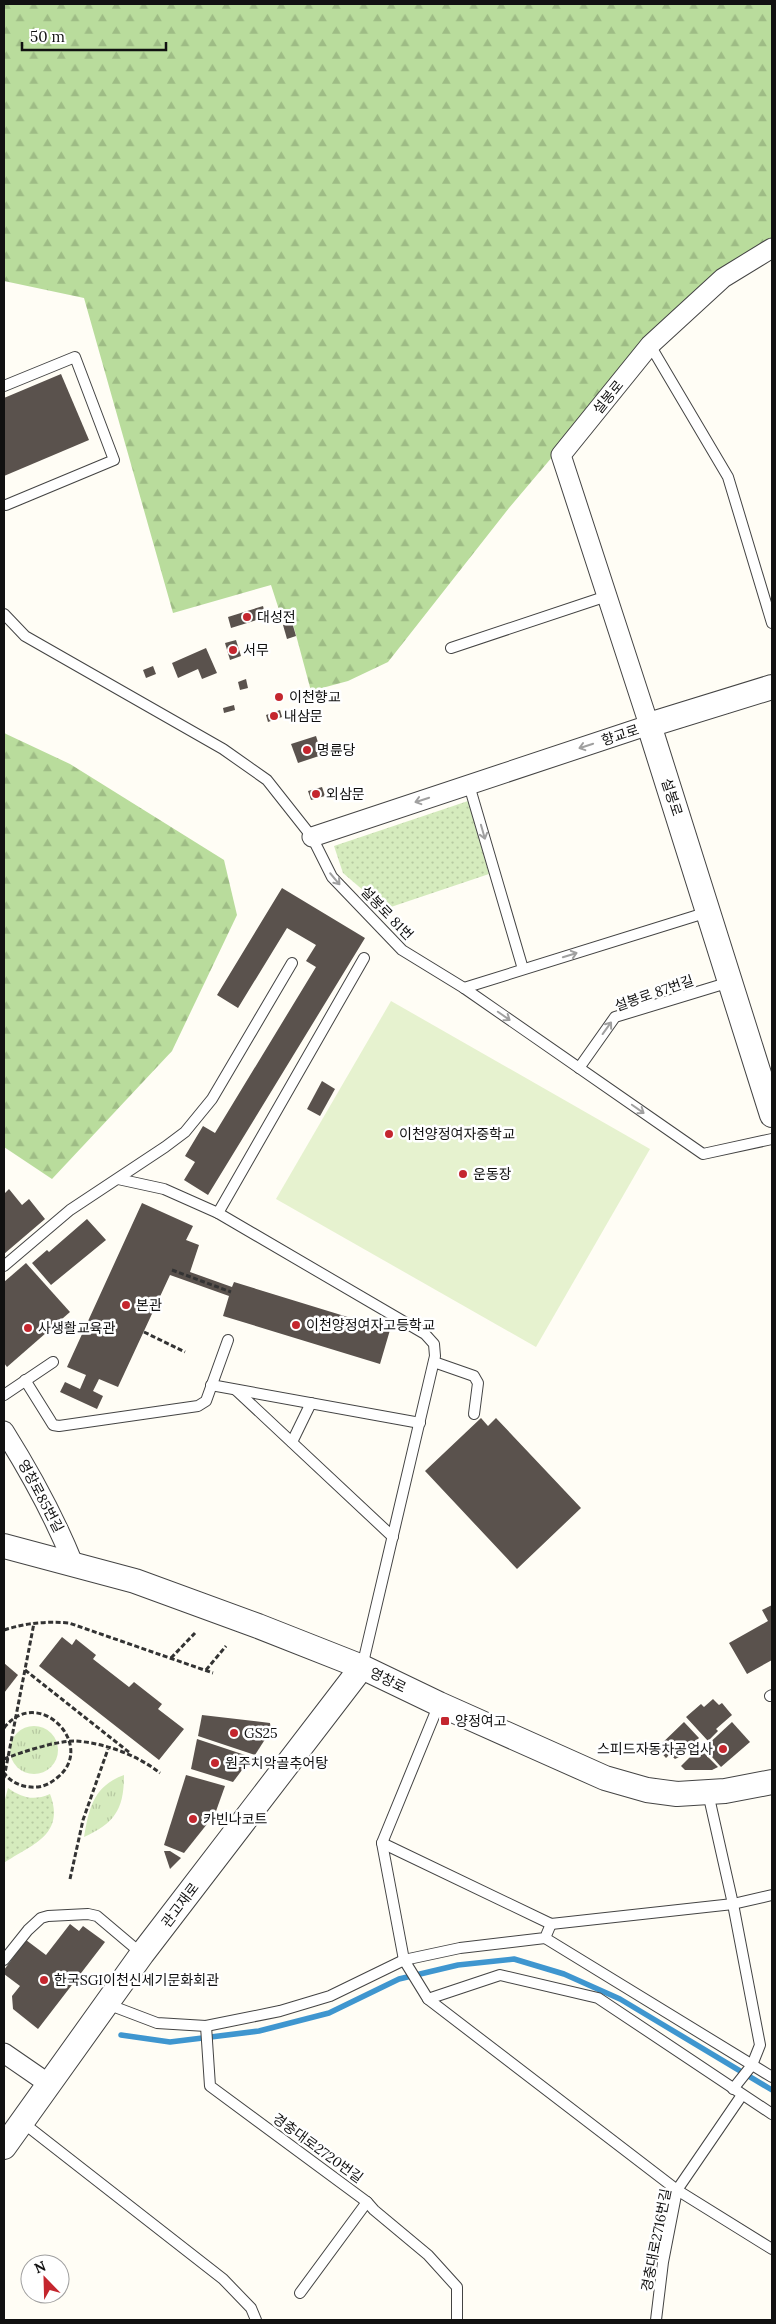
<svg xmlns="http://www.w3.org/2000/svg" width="776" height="2324" viewBox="0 0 776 2324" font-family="Lora,'Noto Sans KR',serif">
<defs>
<pattern id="grass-tufts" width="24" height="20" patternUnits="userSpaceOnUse" patternTransform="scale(1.25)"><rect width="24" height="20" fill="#d5ebbd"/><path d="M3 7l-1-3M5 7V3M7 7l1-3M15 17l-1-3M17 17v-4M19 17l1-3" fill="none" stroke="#b6c8a1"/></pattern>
<pattern id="forest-firs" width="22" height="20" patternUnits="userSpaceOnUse" patternTransform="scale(1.25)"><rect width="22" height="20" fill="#b9dc9c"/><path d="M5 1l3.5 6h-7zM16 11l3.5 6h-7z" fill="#9ebc85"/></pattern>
<pattern id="park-dots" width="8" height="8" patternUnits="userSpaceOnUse" patternTransform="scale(1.25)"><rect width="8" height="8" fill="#d5ebbd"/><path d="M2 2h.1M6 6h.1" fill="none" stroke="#b6c8a1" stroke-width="1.8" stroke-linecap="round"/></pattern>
</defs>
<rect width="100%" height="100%" fill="#fffdf5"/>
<g fill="url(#grass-tufts)">
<circle cx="34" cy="1750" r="24"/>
<path d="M124 1775C124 1809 115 1823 84 1837 89 1807 94 1786 124 1775Z"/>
</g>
<g fill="url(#forest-firs)">
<path d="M4 4H772V246L646 346 509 508 388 662 348 681 311 691 292 620 283 622 271 585 173 613 84 298 4 281Z"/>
<path d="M4 733 70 764 224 860 237 915 172 1051 52 1179 4 1147Z"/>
</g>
<g fill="url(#park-dots)">
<path d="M468 801 489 874 385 909 343 873 334 846Z"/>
<path d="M8 1788C22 1798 34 1801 50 1794 66 1836 30 1845 4 1863V1803Z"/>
</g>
<path fill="#e6f2cf" d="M391 1001 650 1149 536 1347 276 1199Z"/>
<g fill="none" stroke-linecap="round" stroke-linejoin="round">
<path stroke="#3f96cf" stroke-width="5.5" d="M121 2035 170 2042 259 2031 329 2013 399 1979 458 1965 514 1959 564 1974 620 1999 772 2090"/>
</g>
<g fill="#5a524d">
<path d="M61 374 89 440 4 476V398Z"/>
<path d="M263 606 266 617 231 628 228 617Z"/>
<path d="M292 622 296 636 287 639 283 625Z"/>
<path d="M236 640 241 656 230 660 225 643Z"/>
<path d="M206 648 217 673 202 679 198 669 178 678 172 663Z"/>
<path d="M153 666 156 674 146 678 143 670Z"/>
<path d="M246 679 248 688 240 690 238 682Z"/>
<path d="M234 705 235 710 224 713 223 708Z"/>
<path d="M280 710 282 717 268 722 266 715Z"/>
<path d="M316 736 322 755 298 763 291 744Z"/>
<path d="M322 787 325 796 311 800 308 791Z"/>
<path d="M282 888 365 938 208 1195 184 1180 195 1162 185 1156 203 1126 215 1133 316 967 306 961 316 945 287 928 238 1008 217 995Z"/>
<path d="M322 1081 335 1089 320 1116 307 1109Z"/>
<path d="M9 1189 22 1205 29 1199 45 1219 4 1254V1194Z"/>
<path d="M142 1203 193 1226 186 1240 199 1245 190 1272 232 1287 234 1282 390 1330 380 1364 223 1316 229 1296 170 1275 118 1387 99 1379 93 1391 103 1396 97 1409 60 1392 65 1382 80 1389 86 1375 67 1367Z"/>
<path d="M87 1219 106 1240 51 1285 32 1263 47 1250 49 1252Z"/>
<path d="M26 1263 70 1312 7 1367 4 1363V1282Z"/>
<path d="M481 1418 488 1426 496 1418 581 1508 517 1569 425 1471Z"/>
<path d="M772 1605V1660L747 1674 729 1643 768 1621 762 1610Z"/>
<path d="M62 1637 72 1645 76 1639 96 1655 93 1659 129 1687 134 1682 162 1704 158 1709 184 1729 159 1760 39 1666Z"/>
<path d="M4 1663 18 1675 4 1693Z"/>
<path d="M713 1699 719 1705 722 1703 732 1715 716 1729 718 1731 708 1741 686 1717 701 1704 704 1707Z"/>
<path d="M202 1715 270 1723 271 1730 255 1755 198 1736Z"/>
<path d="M684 1722 699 1738 679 1757 675 1759 670 1754 666 1758 657 1748Z"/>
<path d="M732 1722 750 1742 721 1767 704 1748Z"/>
<path d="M197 1739 245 1755 242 1762 245 1766 233 1782 191 1769Z"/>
<path d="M699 1748 718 1767 712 1770H685L681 1766Z"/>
<path d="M186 1775 225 1786 215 1814 184 1853 164 1845Z"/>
<path d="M164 1851H170L181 1858 170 1869Z"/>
<path d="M70 1924 79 1931 83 1926 105 1942 38 2029 13 2009 12 1996 20 1986 4 1974V1970L26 1940 46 1955Z"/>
</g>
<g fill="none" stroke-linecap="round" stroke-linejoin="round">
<g stroke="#444" stroke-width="12">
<g id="service">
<path d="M650 345 728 477 772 623"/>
<path d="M4 386 75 357 114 460 6 505"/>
<path d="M4 614 25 636 223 749 267 780 312 837 332 877 402 950 464 988 703 1154 772 1139"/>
<path d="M451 648 607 596"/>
<path d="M469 785 523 969"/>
<path d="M464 988 708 912"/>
<path d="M579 1068 615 1017 730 982"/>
<path d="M118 1179 164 1189 218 1213 425 1334 434 1344 435 1356 362 1667"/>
<path d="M218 1213 364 958"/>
<path d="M4 1266 70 1210 165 1147 185 1132 212 1099 292 963"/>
<path d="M434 1362 474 1376 478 1383 474 1414"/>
<path d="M25 1380 50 1420 53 1425 59 1426 198 1406 206 1401 228 1340"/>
<path d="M211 1385 420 1423"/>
<path d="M236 1390 393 1537"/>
<path d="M4 1395 53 1362"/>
<path d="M292 1442 311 1403"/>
<path d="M770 1696 772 1695"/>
<path d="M439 1704 382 1843 404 1960 428 1999 677 2190 772 2249"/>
<path d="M708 1793 733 1904 760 2045 752 2065 733 2089"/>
<path d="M382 1843 551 1924 733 1904 772 1895"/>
<path d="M545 1938 772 2077"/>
<path d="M4 1960 28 1930 41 1918 48 1916 88 1914 97 1916 142 1954"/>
<path d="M428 1999 500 1975 598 1998 772 2114"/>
<path d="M107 2004 157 2023 206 2026 280 2011 330 1996 404 1960 460 1948 545 1938 551 1924"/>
<path d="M206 2026 210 2086 367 2202 300 2293"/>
<path d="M22 2122 223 2279 251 2308 256 2320"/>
<path d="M367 2202 374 2210 428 2255 457 2287V2320"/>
<path d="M656 2320 663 2262 677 2190 742 2095"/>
</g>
</g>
<g stroke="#444" stroke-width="21">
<g id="minor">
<path d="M312 837 649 725 561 455 650 345 723 278 772 248"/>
<path d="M4 1431C31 1474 54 1516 73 1563"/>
<path d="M4 2053 49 2084"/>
</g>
</g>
<g stroke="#444" stroke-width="26">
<g id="tertiary">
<path d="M772 687 649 725 772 1115"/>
<path d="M4 1546 135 1581 258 1626 362 1667 439 1704 605 1778 647 1790 677 1794 725 1791 772 1782"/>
<path d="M4 2147 142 1954 362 1667"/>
</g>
</g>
<g stroke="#333" stroke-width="3" stroke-dasharray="5 2.5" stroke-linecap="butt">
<path d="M172 1270 231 1292"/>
<path d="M144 1332 185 1352"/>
<path d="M4 1630C26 1623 46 1621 69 1623L213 1673"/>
<path d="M171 1658 195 1633"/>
<path d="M25 1670 130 1753"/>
<path d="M206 1670 226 1646"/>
<path d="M4 1728C38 1684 97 1745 58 1777 52 1782 46 1786 38 1787 25 1788 12 1784 4 1773"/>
<path d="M4 1759C22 1752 55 1741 75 1741 105 1743 137 1755 160 1773"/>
<path d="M4 1778 34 1623"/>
<path d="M70 1879 83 1820 108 1749"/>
</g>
<use href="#service" stroke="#fff" stroke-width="10"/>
<use href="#minor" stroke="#fff" stroke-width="19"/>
<use href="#tertiary" stroke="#fff" stroke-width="24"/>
</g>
<defs><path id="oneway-shaft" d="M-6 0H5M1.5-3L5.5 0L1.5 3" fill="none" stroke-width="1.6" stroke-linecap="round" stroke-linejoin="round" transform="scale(1.25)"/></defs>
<g stroke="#a0a0a0">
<use href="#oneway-shaft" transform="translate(586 746) rotate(162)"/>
<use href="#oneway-shaft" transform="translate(422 800) rotate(162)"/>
<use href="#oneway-shaft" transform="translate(483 832) rotate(74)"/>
<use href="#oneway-shaft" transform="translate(335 879) rotate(50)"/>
<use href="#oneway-shaft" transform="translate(570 955) rotate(-17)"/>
<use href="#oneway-shaft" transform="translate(504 1016) rotate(35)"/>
<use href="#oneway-shaft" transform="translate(607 1028) rotate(-54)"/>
<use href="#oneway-shaft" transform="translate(638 1109) rotate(35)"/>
</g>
<g fill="#c4262e" stroke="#fff" stroke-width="2">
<circle cx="247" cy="617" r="5"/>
<circle cx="233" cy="650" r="5"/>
<circle cx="279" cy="697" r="5"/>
<circle cx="274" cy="716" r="5"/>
<circle cx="307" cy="750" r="5"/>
<circle cx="316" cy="794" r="5"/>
<circle cx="389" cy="1134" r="5"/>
<circle cx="463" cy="1174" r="5"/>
<circle cx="126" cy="1305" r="5"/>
<circle cx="296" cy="1325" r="5"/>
<circle cx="28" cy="1328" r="5"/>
<rect x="440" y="1716" width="10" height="10" rx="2.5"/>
<circle cx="234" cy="1733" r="5"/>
<circle cx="723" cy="1749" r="5"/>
<circle cx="215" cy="1763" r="5"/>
<circle cx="193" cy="1819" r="5"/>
<circle cx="44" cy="1980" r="5"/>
</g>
<g text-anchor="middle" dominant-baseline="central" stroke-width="5" stroke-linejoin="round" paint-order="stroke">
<g font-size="14" fill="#111" stroke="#fff">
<text transform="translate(608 397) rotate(-51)">설봉로</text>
<text transform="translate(620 735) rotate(-18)">향교로</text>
<text transform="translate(672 797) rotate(72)">설봉로</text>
<text transform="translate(387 913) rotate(46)">설봉로 81번</text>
<text transform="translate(654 993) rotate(-19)">설봉로 87번길</text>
<text transform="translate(41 1496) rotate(62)">영창로85번길</text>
<text transform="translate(388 1680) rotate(26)">영창로</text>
<text transform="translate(180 1905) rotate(-53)">관고재로</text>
<text transform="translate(318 2148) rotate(36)">경충대로2720번길</text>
<text transform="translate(656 2240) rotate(-79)">경충대로2716번길</text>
</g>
<g font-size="14" fill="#111" stroke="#fff" text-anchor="start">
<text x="257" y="617">대성전</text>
<text x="243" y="650">서무</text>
<text x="289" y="697">이천향교</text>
<text x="284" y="716">내삼문</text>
<text x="317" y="750">명륜당</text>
<text x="326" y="794">외삼문</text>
<text x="399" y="1134">이천양정여자중학교</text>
<text x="473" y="1174">운동장</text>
<text x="136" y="1305">본관</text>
<text x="306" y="1325">이천양정여자고등학교</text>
<text x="38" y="1328">사생활교육관</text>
<text x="455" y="1721">양정여고</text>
<text x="244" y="1733">GS25</text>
<text x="713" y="1749" text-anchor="end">스피드자동차공업사</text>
<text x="225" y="1763">원주치악골추어탕</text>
<text x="203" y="1819">카빈나코트</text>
<text x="54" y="1980">한국SGI이천신세기문화회관</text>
</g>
</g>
<rect width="776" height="2324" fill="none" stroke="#111111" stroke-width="10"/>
<g transform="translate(45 2279) rotate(337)"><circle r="24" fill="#ffffff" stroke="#a0a0a0"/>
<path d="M0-4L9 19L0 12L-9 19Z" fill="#c4262e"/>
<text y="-8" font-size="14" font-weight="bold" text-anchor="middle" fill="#111111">N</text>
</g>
<path d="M22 42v8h144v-8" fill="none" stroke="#111111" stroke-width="2.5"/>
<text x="30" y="42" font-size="15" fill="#111111" stroke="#ffffff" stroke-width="4" paint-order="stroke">50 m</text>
</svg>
